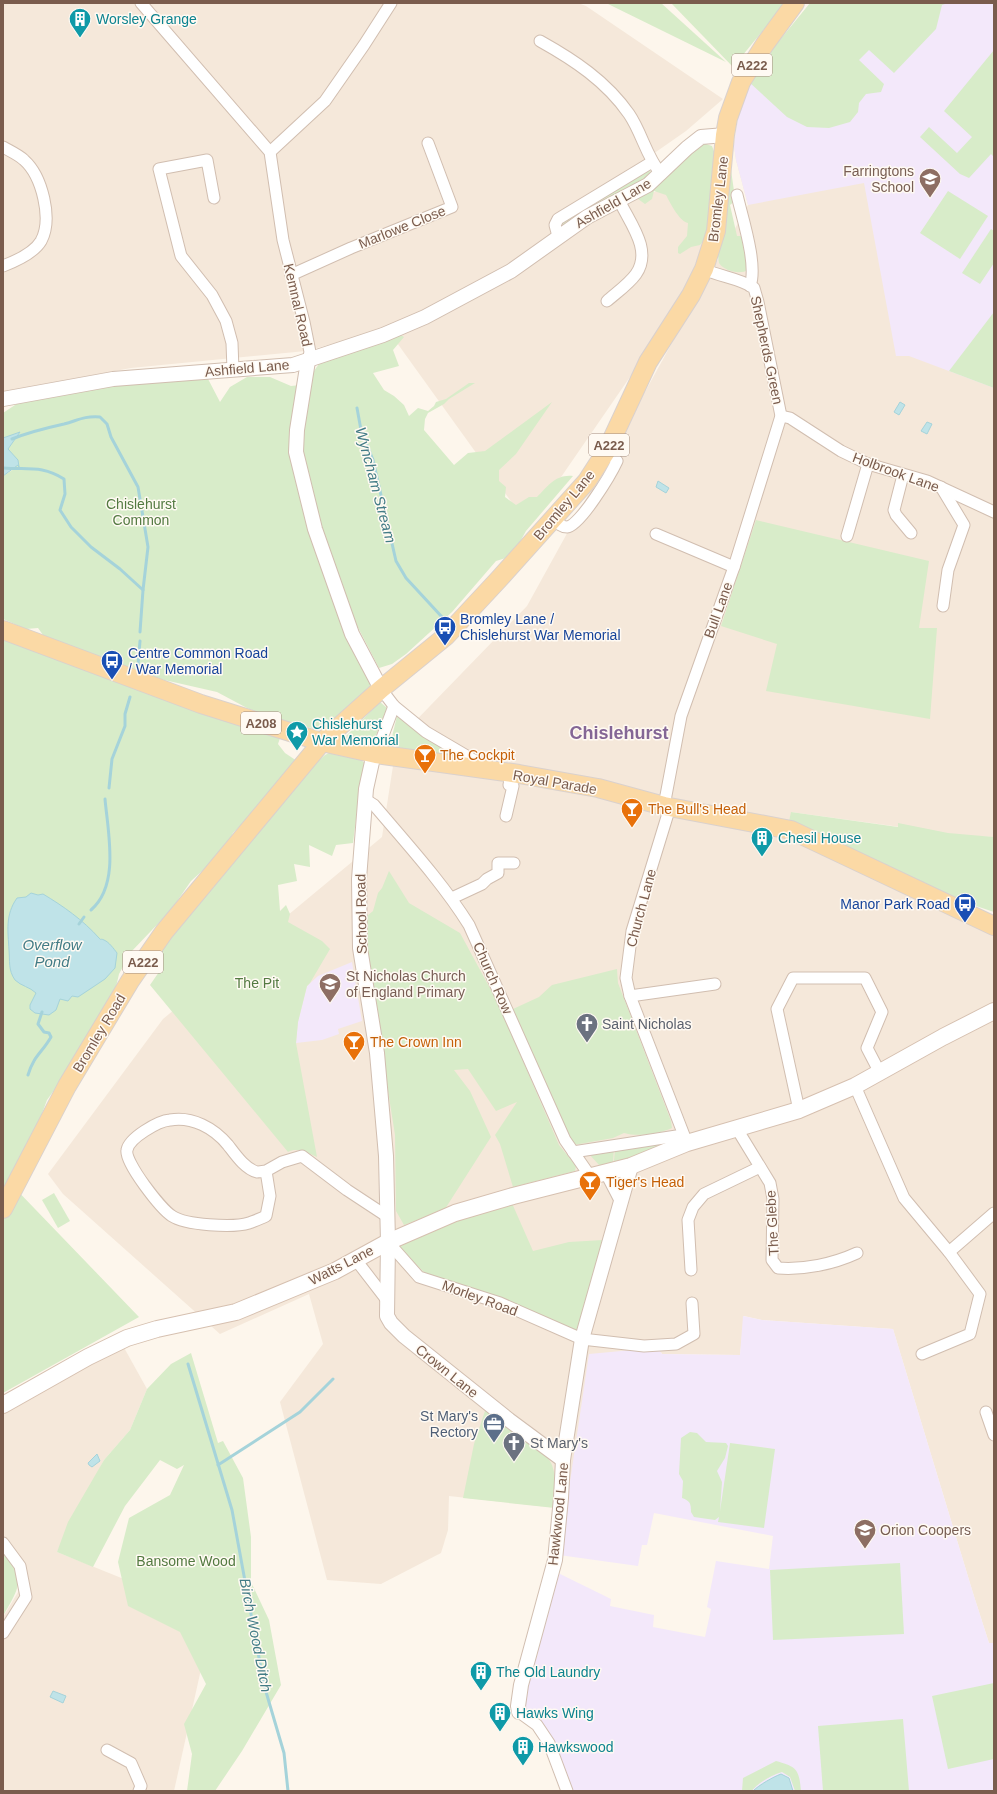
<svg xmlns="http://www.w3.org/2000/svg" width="997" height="1794" viewBox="0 0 997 1794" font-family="Arial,sans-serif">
<rect width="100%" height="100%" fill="#fdf6ec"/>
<g fill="#f5e8da">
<path d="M3 3H578L586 6 723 99 686 131 620 177 626 203 657 191 666 194 704 241 690 279 652 345 528 525 387 329 306 351 131 368 3 392Z"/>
<path d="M994 3V837L966 836 791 812 994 920V1643H989L973 1593 893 1329 762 1320 744 1316 740 1355 662 1354 661 1352 566 1509 449 1496 448 1530 441 1553 381 1584 327 1580 280 1402 323 1344 309 1294 220 1334 63 1194 48 1174 163 1019 382 837 397 740 527 606 748 205 736 160 734 146 742 93Z"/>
<path d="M122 1344 147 1389 130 1430 104 1460 57 1552 213 1615 174 1791H3V1617L26 1579 3 1541V1411Z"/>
</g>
<g fill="#f3e8fa">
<path d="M810 3H994V388L909 356H896L864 183 748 205 736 160 734 146 742 93Z"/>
<path d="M352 962 362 1021 338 1029 339 1034 322 1040 296 1043 298 1022 307 986 318 976Z"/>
<path d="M743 1316 762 1320 893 1329 973 1593 989 1643H994V1791H570L562 1765 522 1709 532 1662 536 1659 538 1654 535 1652 554 1571 611 1599 610 1606 654 1615 653 1627 705 1637 711 1609 707 1607 716 1561 769 1569 773 1536 654 1513 647 1545H642L638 1566 559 1555 589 1354 632 1350H659L662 1354 740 1355Z"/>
</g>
<g fill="#d8ecc9">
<path d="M606 3H661L726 62Z"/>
<path d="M671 3H782L784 5 733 67Z"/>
<path d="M810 3H948L942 5 936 29 894 73 869 50 859 60 884 84 881 92 866 94 859 103 858 112 850 122 829 128 807 127 787 117 749 82 770 52Z"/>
<path d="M994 50V157L991 154 969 178 960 174 920 137 929 127 957 153 972 137 944 111Z"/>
<path d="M703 143 712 146 715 154 708 228 705 239 700 245 691 247 680 254 678 253V247L687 236 688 223C680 222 670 203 666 195L654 191 652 199 645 204 638 199 639 196Z"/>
<path d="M646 170 652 172 648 179 564 226 561 225 560 223Z"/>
<path d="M731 170 735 198V201L730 205 737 236H742L748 270C740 275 724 271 719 263L718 256Z"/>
<path d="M948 191 988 216 960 259 920 233Z"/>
<path d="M991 229 994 231V263L980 284 962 273Z"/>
<path d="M994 312V388L949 371Z"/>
<path d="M399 334 404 337 393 350 399 366 373 373 384 390 394 396 404 405 409 416 418 408 428 411 434 406 436 402 446 399 469 383H475L449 399 444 404 428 413 425 419 424 430 454 465 468 453 485 451 552 402 516 454 499 470V481L506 487 505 497 516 505 529 497H537C548 486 556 474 573 476L526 531 512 556 496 561 452 612 406 654 392 664 379 668 352 616 370 676V687L323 731 316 734 312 728 278 721 247 708 217 692 138 674 111 666 43 635 38 628 26 629 3 619V476L14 469 15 458 8 449 16 437 8 436 3 438V413L18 403 103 386 207 377 220 402 230 387 247 377H270L291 386 310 384 314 371 321 361Z"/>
<path d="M756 520 929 561 919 628H937L930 719 766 691 777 644 721 626Z"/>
<path d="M3 630 280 738 278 744 285 753 297 761 250 816 233 833 223 852 191 881 171 910 131 952 119 974 116 987 70 1068 47 1100 40 1119 9 1182 139 1317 3 1393Z"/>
<path d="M380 702 387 708 372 745 349 740 346 736Z"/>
<path d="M397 716 468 759 427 754 390 745Z"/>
<path d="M329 753C340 753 360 755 366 765L359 795 353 843 336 845 332 856 309 845 310 867 294 864 297 881 278 885 280 911 286 905 290 914 288 922 322 941 330 949 310 983 307 986 298 1022 296 1043 317 1157C307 1153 298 1147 288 1152L150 985 161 969 154 961 174 929 304 773 325 755Z"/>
<path d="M791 812 898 827V823L948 833 994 837V912L964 902H954L788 826Z"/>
<path d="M389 871 409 903 460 933 498 1003 559 1145 576 1166 575 1171 513 1187 500 1144 495 1135 517 1102 496 1111 468 1069 454 1070 470 1091 491 1137 445 1209 404 1225 396 1211 395 1135 365 946 367 916 373 911 378 893 382 888Z"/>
<path d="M617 969 618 983 671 1121 672 1128C659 1134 637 1137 624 1133L613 1138 574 1145 568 1137 513 1009 539 997 552 985Z"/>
<path d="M670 1142 643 1153 615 1162 614 1161 615 1148Z"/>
<path d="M614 1147 613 1163 600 1166 588 1153Z"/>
<path d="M54 1193 70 1221 58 1228 42 1200Z"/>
<path d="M511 1201 533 1251 569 1242 603 1240 578 1333 427 1275 397 1246 463 1216Z"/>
<path d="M191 1353 218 1443 223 1441 243 1478 251 1537V1582L269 1620 281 1685 242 1751 215 1791H187L192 1754 184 1724 206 1684 180 1632 128 1606 118 1562 129 1518 170 1495 184 1465 177 1469 160 1460 125 1506 93 1567 57 1552 68 1522 104 1460 130 1430 147 1389 171 1364Z"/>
<path d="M486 1408C502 1420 546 1448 552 1465 557 1479 556 1494 555 1508L463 1498 474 1444Z"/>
<path d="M690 1432 697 1433 706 1442 726 1443 728 1446 725 1458 717 1471 722 1482 720 1511 730 1443 775 1449 764 1528 718 1522 719 1517 715 1520 694 1517 691 1512C691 1503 690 1501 682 1498L683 1481 679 1474 681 1438Z"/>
<path d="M3 1550C25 1580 21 1585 3 1616Z"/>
<path d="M900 1563 904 1634 773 1640 770 1570Z"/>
<path d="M994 1683V1759L948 1769 932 1696Z"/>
<path d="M903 1719 909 1791H823L818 1726Z"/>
<path d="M776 1761C797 1767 799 1769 801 1791H795L790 1777 782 1772C774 1774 756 1784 752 1791H742L743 1778Z"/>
</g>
<g fill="#bfe3e8" stroke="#a5d3da">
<path d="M900 402 905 405 899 415 894 412Z"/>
<path d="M927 422 932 424 927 434 921 431Z"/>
<path d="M20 432 8 449 18 460 19 467 18 465 3 476V438Z"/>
<path d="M658 481 669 488 666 493 656 487Z"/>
<path d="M31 893 38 895 43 894C63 906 83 920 99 938 102 941 100 938 104 940 109 942 114 949 117 953L115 968 105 979 78 997 72 996 68 1001 60 999 56 1010 49 1015 35 1013 30 1009V1005L36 993C30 987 21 986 15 980 8 970 10 961 9 950 8 931 5 915 17 898L26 897Z"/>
<path d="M97 1454 100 1461 92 1467 89 1465 88 1463Z"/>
<path d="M53 1691 66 1696 63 1703 50 1697Z"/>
<path d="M781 1774 789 1778 793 1791H753C759 1785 773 1777 781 1774Z"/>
</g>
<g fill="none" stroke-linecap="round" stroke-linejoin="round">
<g stroke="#a5d3da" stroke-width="3">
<path d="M357 408 361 430 373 460 396 561 406 578 442 617"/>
<path d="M12 439C29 432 46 428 64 424 79 420 83 416 100 417L107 424 111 437 138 487 148 547 143 590"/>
<path d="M3 468C28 470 42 465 64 479L65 494 60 510 71 527 91 547 120 569 143 590 140 632"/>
<path d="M138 665 140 641"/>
<path d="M109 788 112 759 125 726V714L130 697"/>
<path d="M91 910C120 885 108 833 105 799"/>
<path d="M79 924 84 917"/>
<path d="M28 1075C34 1055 42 1053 51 1037L49 1033 44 1032 38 1024 42 1012"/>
<path d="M188 1364 232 1510 264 1685 284 1753 288 1791"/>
<path d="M218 1465 300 1412 333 1379"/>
</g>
<g stroke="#d1beb0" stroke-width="13">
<g id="minor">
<path d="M141 3 270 152 283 240 304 322 310 352 308 361"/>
<path d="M540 41C574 60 606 81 629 114 642 133 646 156 661 174"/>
<path d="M3 147C10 151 19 155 24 160 42 176 53 219 41 241 34 253 16 261 3 266"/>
<path d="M270 152 325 101 364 45 391 3"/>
<path d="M737 195C742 217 758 265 750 286"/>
<path d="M214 198 207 160 159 169 181 256 212 295 226 321 232 343 233 370"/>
<path d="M558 236 555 225 558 219 652 162"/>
<path d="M291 275 351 248 452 207 428 143"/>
<path d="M607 301C616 293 629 284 636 274 653 250 629 222 619 200"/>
<path d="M781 416 790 418 841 451 868 464 927 481 994 512"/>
<path d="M903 475 894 510 896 515 911 533"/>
<path d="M941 487 964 525 948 570 943 606"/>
<path d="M554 519C558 523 561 527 567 527 580 526 611 474 617 461L607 450"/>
<path d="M656 534 734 567"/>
<path d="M847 536 868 464"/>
<path d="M381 689 394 706 426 732 477 762 481 768"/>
<path d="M376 754 394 706"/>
<path d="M366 800 374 805C407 844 442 882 469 925L565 1140 590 1176"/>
<path d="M664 806 681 716 734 567 781 416 758 302 754 288C740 278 720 277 704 269"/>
<path d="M670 807 632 931 626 978 630 996 687 1143"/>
<path d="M506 816 513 786 509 785 511 774"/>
<path d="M452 898 482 884 487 879 498 873V863H514"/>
<path d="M630 996 715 984"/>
<path d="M855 1086 904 1198 949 1252 980 1294 970 1334 922 1354"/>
<path d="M799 1110 777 1009 793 978H865L882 1012 867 1048 880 1073"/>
<path d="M737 1129 770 1183 773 1199 772 1260 778 1268C804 1270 833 1264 857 1253"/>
<path d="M573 1152 683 1135"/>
<path d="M266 1171C263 1171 259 1172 257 1172 245 1169 235 1154 228 1145 214 1128 192 1116 170 1120 158 1121 129 1138 127 1150 124 1162 161 1209 172 1216 185 1225 233 1228 249 1223 254 1221 260 1219 266 1216L270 1196 266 1171 282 1162 302 1156 347 1190 388 1217"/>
<path d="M388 1242 419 1277 500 1303 582 1339 644 1346 676 1344 694 1334 692 1303"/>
<path d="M949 1252 994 1213"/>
<path d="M356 1260 386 1299"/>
<path d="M691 1270 688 1220 693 1207 704 1194 760 1167"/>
<path d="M986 1412 994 1435"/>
<path d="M3 1543 20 1566 26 1597 3 1633"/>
<path d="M519 1712 537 1725 549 1743 567 1791"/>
<path d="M107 1750 131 1763 141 1786 139 1791"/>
</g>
</g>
<g stroke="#d1beb0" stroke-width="16">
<g id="tertiary">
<path d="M308 361 297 430 296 452 315 529 352 634 381 689"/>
<path d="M3 399 113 379 293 365 383 335 425 317 511 271 587 217 648 185 687 148 701 137 725 135"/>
<path d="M374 753 366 789 359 879 360 948 377 1053 386 1156 388 1242 387 1316 391 1323 404 1336 509 1420 563 1460"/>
<path d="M607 1172 621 1199"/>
<path d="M519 1712 518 1706 521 1685 555 1560 561 1498 563 1460 582 1339 631 1166"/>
</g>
</g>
<g stroke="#d6c0b0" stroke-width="18">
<path id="secondary" d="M3 1405 88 1357 127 1338 157 1329 236 1312 335 1271 388 1242 455 1213 513 1196 631 1166 687 1143 799 1110 855 1086 943 1037 994 1011"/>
</g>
<g stroke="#dad1cd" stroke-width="20">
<g id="primary">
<path d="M3 630 201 704 322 742 376 754 519 774 598 788 664 806 791 830 994 926"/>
<path d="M3 1209 67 1086 130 981 164 932 322 742 381 689 446 636 499 579 587 481 607 450 648 362 691 295 704 269 716 231 725 135 728 118 741 82 765 44 795 3"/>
</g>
</g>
<use href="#minor" stroke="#fff" stroke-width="11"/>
<use href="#tertiary" stroke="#fff" stroke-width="14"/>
<use href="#secondary" stroke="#fff" stroke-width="16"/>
<use href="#primary" stroke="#fbd9a5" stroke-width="18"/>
</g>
<defs>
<g id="building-pin" transform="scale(1.15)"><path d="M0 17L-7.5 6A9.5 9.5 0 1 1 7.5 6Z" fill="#0f9aa8" stroke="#fffaf3"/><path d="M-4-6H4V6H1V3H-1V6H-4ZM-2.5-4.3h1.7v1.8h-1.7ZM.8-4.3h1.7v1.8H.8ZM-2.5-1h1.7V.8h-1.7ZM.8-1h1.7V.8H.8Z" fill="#fff"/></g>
<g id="school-pin" transform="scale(1.15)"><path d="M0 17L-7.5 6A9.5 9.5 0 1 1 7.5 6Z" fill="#8d6e63" stroke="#fffaf3"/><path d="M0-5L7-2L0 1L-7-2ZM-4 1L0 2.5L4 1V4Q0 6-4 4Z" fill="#fff"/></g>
<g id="bus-pin" transform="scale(1.15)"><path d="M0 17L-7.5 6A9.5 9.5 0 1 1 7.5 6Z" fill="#1a4fb4" stroke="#fffaf3"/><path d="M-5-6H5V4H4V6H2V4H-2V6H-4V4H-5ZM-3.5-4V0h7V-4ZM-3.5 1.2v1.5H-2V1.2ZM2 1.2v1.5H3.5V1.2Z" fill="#fff"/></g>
<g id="sight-pin" transform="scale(1.15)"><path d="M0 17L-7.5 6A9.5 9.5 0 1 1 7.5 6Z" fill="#0f9aa8" stroke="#fffaf3"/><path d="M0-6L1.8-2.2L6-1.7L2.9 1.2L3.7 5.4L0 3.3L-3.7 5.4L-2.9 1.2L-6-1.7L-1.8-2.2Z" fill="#fff"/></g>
<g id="bar-pin" transform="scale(1.15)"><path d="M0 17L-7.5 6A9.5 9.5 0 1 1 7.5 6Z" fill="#e8710a" stroke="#fffaf3"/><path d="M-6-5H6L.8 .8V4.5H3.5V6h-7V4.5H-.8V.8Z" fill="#fff"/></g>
<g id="church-pin" transform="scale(1.15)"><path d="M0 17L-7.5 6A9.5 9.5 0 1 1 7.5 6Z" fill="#6b7280" stroke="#fffaf3"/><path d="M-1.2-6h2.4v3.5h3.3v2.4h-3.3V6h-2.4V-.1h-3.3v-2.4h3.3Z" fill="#fff"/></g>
<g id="office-pin" transform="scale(1.15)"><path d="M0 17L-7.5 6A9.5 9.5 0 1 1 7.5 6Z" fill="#5c6f8a" stroke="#fffaf3"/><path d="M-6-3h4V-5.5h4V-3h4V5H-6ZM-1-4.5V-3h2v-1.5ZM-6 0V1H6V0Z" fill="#fff"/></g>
</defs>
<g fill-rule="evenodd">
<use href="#building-pin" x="80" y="19"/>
<use href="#school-pin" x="930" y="179"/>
<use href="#bus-pin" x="445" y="627"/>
<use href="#bus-pin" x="112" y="661"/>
<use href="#sight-pin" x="297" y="732"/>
<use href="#bar-pin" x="425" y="755"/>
<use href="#bar-pin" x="632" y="809"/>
<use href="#building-pin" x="762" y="838"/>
<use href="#bus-pin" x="965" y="904"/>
<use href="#school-pin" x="330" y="984"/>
<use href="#church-pin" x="587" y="1024"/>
<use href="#bar-pin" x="354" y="1042"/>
<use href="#bar-pin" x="590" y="1182"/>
<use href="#office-pin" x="494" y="1424"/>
<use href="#church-pin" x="514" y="1443"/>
<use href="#school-pin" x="865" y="1530"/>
<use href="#building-pin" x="481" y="1672"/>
<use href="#building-pin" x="500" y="1713"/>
<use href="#building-pin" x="523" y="1747"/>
</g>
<g text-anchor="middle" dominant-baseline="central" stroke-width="3" stroke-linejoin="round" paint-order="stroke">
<g fill="#fffaf3" stroke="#a28b7f" stroke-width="1">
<rect x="732" y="54" width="40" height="22" rx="3"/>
<rect x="589" y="434" width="40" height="22" rx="3"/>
<rect x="241" y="712" width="40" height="22" rx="3"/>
<rect x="123" y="951" width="40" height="22" rx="3"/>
</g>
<g font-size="13" font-weight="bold" fill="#7a5c4d">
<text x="752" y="65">A222</text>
<text x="609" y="445">A222</text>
<text x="261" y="723">A208</text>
<text x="143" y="962">A222</text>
</g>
<g font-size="14" fill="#0d838f" stroke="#fffaf3" text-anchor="start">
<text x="96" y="19">Worsley Grange</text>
<text x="312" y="724">Chislehurst<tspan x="312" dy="16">War Memorial</tspan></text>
<text x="778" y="838">Chesil House</text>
<text x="496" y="1672">The Old Laundry</text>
<text x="516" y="1713">Hawks Wing</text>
<text x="538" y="1747">Hawkswood</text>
</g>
<g font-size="14" fill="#785e54" stroke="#fffaf3" text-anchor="start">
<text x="914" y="171" text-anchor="end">Farringtons<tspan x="914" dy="16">School</tspan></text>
<text x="346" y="976">St Nicholas Church<tspan x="346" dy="16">of England Primary</tspan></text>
<text x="880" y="1530">Orion Coopers</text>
</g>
<g font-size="14" fill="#7a5c4d" stroke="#fffaf3">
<text transform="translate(718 199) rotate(-83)">Bromley Lane</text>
<text transform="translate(613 203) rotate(-30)">Ashfield Lane</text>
<text transform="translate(402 227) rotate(-22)">Marlowe Close</text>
<text transform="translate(298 305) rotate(77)">Kemnal Road</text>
<text transform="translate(767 350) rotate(78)">Shepherds Green</text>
<text transform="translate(247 368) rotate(-5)">Ashfield Lane</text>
<text transform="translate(896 472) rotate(20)">Holbrook Lane</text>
<text transform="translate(564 505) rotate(-50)">Bromley Lane</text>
<text transform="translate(718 610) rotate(-70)">Bull Lane</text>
<text transform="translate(555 782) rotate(10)">Royal Parade</text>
<text transform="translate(641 908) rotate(-75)">Church Lane</text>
<text transform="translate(361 914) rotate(-91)">School Road</text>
<text transform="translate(493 978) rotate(66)">Church Row</text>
<text transform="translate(99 1033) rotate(-59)">Bromley Road</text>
<text transform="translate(772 1223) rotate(-93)">The Glebe</text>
<text transform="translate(341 1265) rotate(-27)">Watts Lane</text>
<text transform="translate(480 1298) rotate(20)">Morley Road</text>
<text transform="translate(447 1371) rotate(39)">Crown Lane</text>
<text transform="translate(558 1514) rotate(-84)">Hawkwood Lane</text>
</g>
<g font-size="14" fill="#537a41" stroke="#fffaf3">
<text x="141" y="504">Chislehurst<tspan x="141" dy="16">Common</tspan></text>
<text x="257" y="983">The Pit</text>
<text x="186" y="1561">Bansome Wood</text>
</g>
<g font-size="14" fill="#164399" stroke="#fffaf3" text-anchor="start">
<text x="460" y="619">Bromley Lane /<tspan x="460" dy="16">Chislehurst War Memorial</tspan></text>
<text x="128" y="653">Centre Common Road<tspan x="128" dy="16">/ War Memorial</tspan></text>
<text x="950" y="904" text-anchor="end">Manor Park Road</text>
</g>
<g font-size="14" fill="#c56008" stroke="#fffaf3" text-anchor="start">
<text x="440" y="755">The Cockpit</text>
<text x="648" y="809">The Bull's Head</text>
<text x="370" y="1042">The Crown Inn</text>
<text x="606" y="1182">Tiger's Head</text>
</g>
<g font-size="14" fill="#5b616d" stroke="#fffaf3" text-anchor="start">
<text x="602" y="1024">Saint Nicholas</text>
<text x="530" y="1443">St Mary's</text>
</g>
<g font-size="14" fill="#4e5e75" stroke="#fffaf3" text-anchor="end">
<text x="478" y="1416">St Mary's<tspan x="478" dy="16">Rectory</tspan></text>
</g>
<g font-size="15" font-style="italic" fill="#437c86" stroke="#fffaf3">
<text transform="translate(376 485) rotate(75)">Wyncham Stream</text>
<text x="52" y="944">Overflow<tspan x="52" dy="17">Pond</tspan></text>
<text transform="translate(256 1635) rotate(79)">Birch Wood Ditch</text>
</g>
<g font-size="18" font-weight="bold" fill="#846695" stroke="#fffaf3">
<text x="619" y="733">Chislehurst</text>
</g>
</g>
<rect width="997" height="1794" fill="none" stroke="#7a5c4d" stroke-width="8"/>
</svg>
